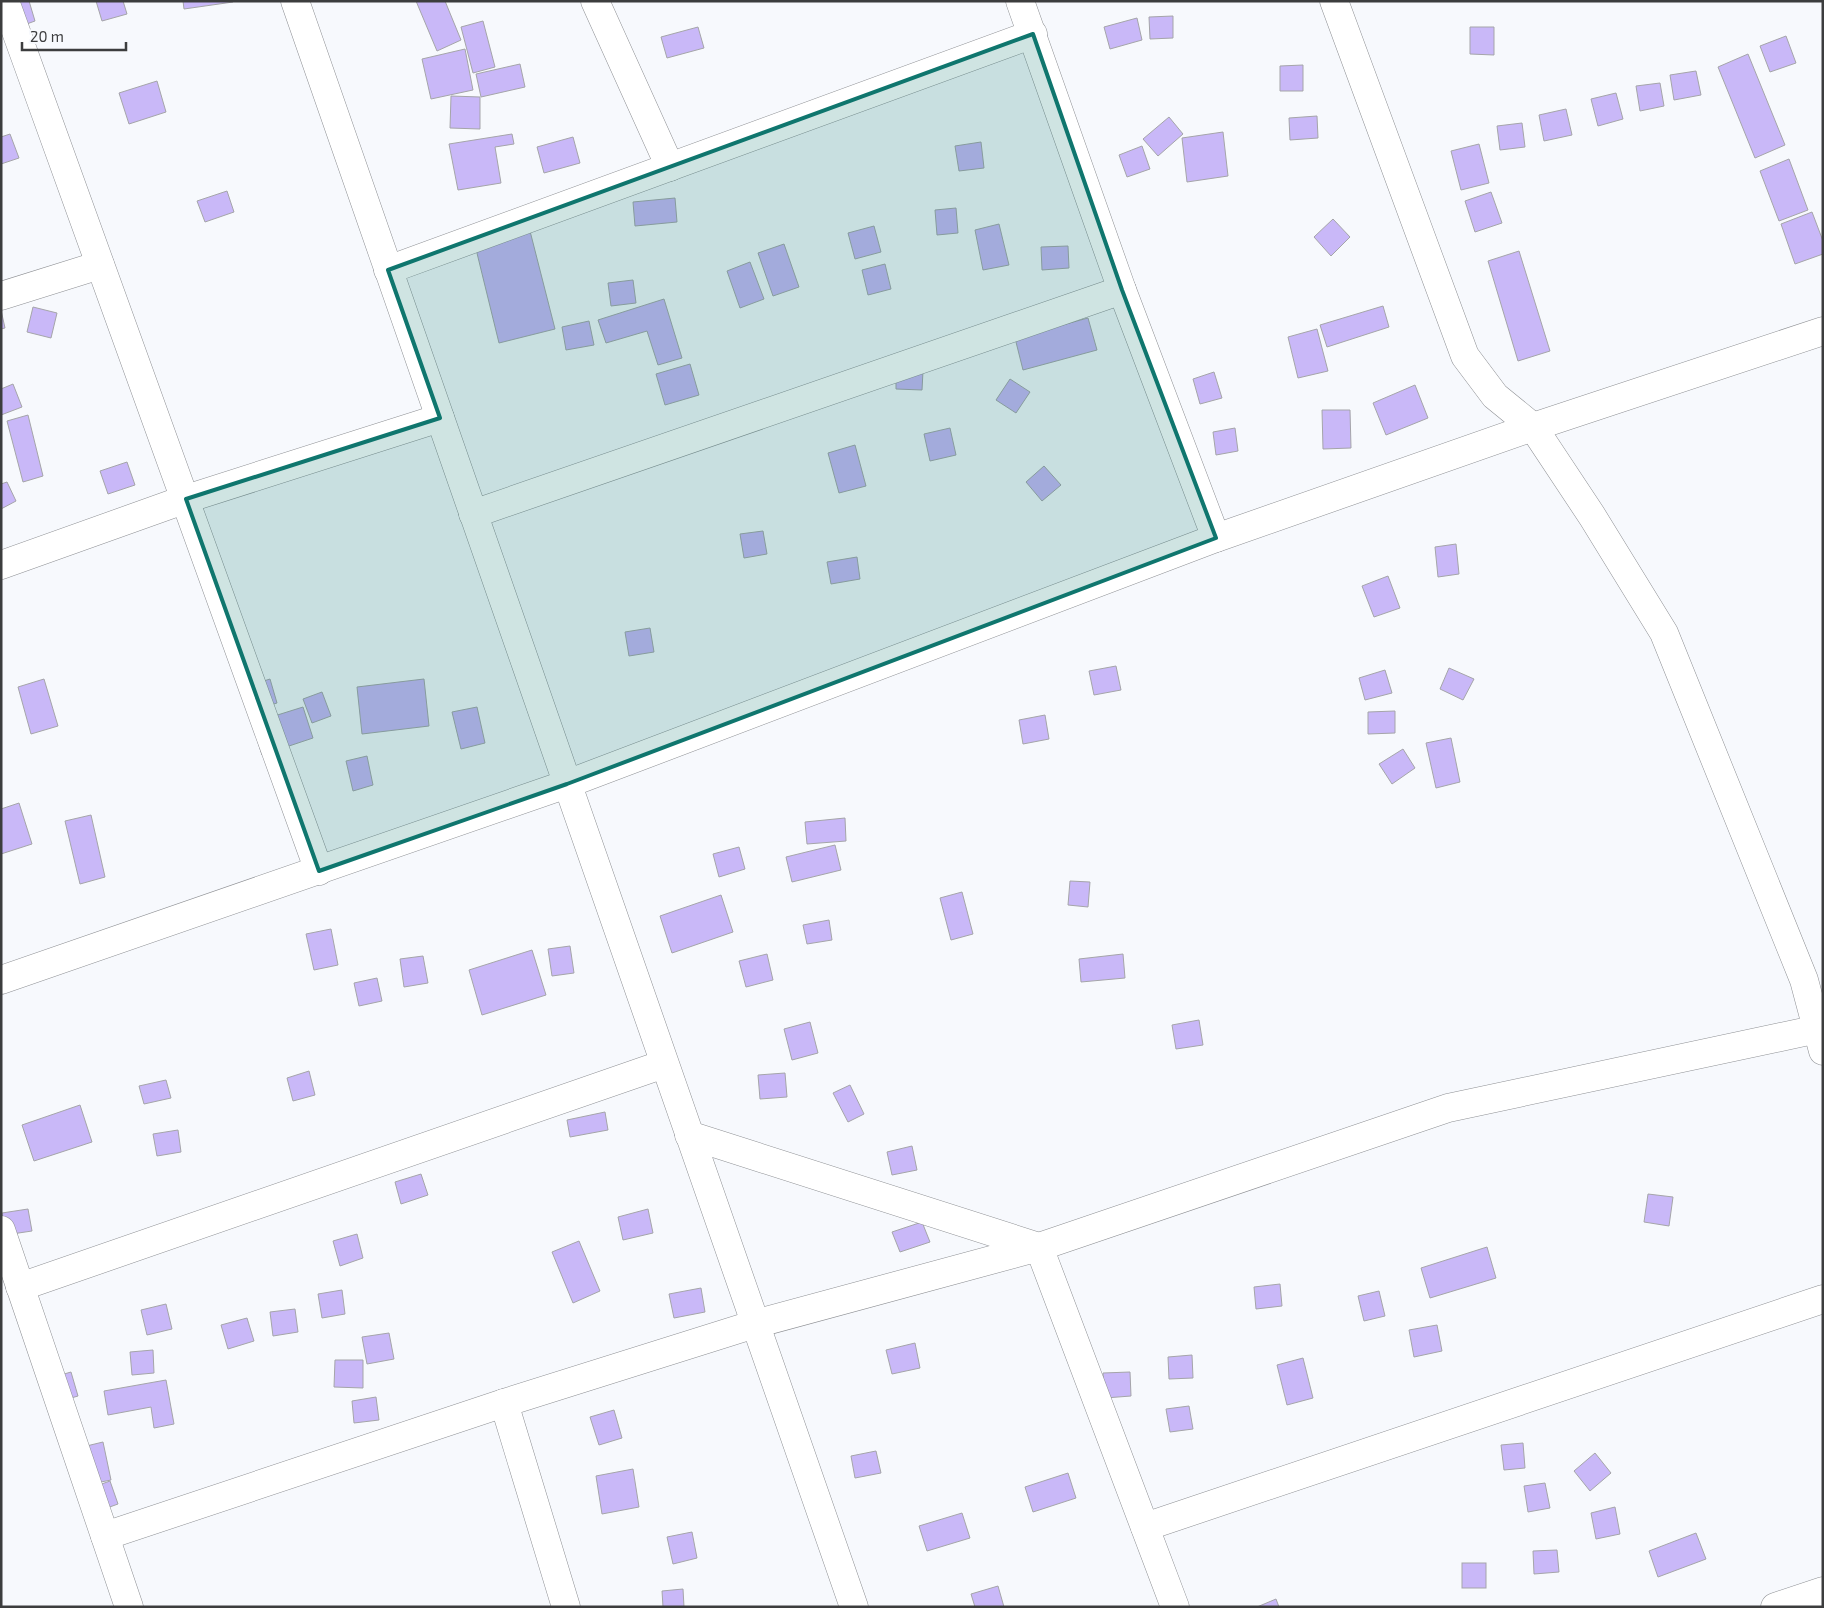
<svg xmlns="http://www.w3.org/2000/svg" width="1824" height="1608" viewBox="0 0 1824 1608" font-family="'Exo 2',sans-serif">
<rect width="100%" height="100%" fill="#f7f9fd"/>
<g fill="#c9b8f8" stroke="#a5a5a9">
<path d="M2 1H29L35 21 10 30Z"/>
<path d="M96 1H123L127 14 102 21Z"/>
<path d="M183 1H233V2L184 9Z"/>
<path d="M416 1H445L461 40 437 51Z"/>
<path d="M1173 16V38L1150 39 1149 17Z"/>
<path d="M1137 18 1142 40 1110 49 1104 27Z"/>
<path d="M483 21 495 67 473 73 461 27Z"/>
<path d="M698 27 704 48 667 58 661 37Z"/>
<path d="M1470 27H1494V55L1470 54Z"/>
<path d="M1786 36 1796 63 1770 72 1760 46Z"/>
<path d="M465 49 473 90 431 99 422 59Z"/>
<path d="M1748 54 1785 145 1755 158 1718 67Z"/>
<path d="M520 64 525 87 481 97 476 74Z"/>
<path d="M1303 65V91H1280V66Z"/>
<path d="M1696 71 1701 95 1674 100 1670 75Z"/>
<path d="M157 81 166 112 129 124 119 93Z"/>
<path d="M1660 83 1664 106 1640 111 1636 86Z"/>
<path d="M1616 93 1623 119 1598 126 1591 99Z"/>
<path d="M451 96 480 97V129L450 128Z"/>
<path d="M1566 109 1572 135 1544 141 1539 115Z"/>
<path d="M1317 116 1318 138 1290 140 1289 118Z"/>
<path d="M1169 117 1183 134 1158 156 1143 139Z"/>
<path d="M1522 123 1525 147 1500 150 1497 126Z"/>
<path d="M1223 132 1228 176 1187 182 1182 138Z"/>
<path d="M10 134 19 158 1 164V137Z"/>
<path d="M512 134 514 144 495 147 501 183 458 190 449 144Z"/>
<path d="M573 137 580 163 544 173 537 147Z"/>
<path d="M981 142 984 168 959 171 955 146Z"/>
<path d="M1479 144 1489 183 1461 190 1451 151Z"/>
<path d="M1142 146 1150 169 1127 177 1119 155Z"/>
<path d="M1789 159 1808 210 1779 221 1760 171Z"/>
<path d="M227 191 234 212 205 222 197 201Z"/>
<path d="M1491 192 1502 223 1475 232 1465 201Z"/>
<path d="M675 198 677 222 635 226 633 202Z"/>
<path d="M956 208 958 233 937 235 935 210Z"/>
<path d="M1812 212 1823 241V254L1795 264 1781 224Z"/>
<path d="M1333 219 1350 237 1331 256 1314 237Z"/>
<path d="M999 224 1009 265 983 270 975 230Z"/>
<path d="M874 226 881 252 855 259 848 233Z"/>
<path d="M530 231 555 329 499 343 475 245Z"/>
<path d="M784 244 799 287 773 296 758 253Z"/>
<path d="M1068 246 1069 268 1042 270 1041 247Z"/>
<path d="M1519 251 1550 351 1518 361 1488 261Z"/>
<path d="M750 262 764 299 740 308 727 271Z"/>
<path d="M885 264 891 289 868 295 862 270Z"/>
<path d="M633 280 636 303 611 306 608 283Z"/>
<path d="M664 299 682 358 658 365 647 331 606 343 598 320Z"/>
<path d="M1383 306 1389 327 1327 347 1320 325Z"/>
<path d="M33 307 57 313 51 338 27 332Z"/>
<path d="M1 310 5 328 1 329Z"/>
<path d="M1088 318 1097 350 1023 370 1015 338Z"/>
<path d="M589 321 594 345 566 350 562 327Z"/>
<path d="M1317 329 1328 371 1298 378 1288 337Z"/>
<path d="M690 364 699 395 665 405 656 374Z"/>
<path d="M896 369 923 371 922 390 896 389Z"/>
<path d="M1214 372 1222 398 1200 404 1193 379Z"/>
<path d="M1010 379 1030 392 1016 413 996 400Z"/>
<path d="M13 384 22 407 1 415V389Z"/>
<path d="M1415 385 1428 418 1386 435 1373 403Z"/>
<path d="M1322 410H1350L1351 448 1323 449Z"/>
<path d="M28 415 43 476 23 482 7 421Z"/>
<path d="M950 428 956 455 930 461 924 434Z"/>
<path d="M1235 428 1238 451 1216 455 1213 432Z"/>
<path d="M855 445 866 486 839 493 828 453Z"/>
<path d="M127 462 135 485 108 494 100 471Z"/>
<path d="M1044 466 1061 485 1042 501 1026 482Z"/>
<path d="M7 482 16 501 1 509V484Z"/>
<path d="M763 531 767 554 744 558 740 534Z"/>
<path d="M1456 544 1459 574 1438 577 1435 547Z"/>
<path d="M857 557 860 579 831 584 827 562Z"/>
<path d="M1388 576 1400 608 1374 617 1362 586Z"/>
<path d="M650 628 654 652 629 656 625 632Z"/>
<path d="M1116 666 1121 690 1094 695 1089 671Z"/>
<path d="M1449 668 1474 679 1463 700 1440 689Z"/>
<path d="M1385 670 1392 693 1365 700 1359 678Z"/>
<path d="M44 679 58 726 31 734 18 687Z"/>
<path d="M270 679 277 703 255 710 248 686Z"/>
<path d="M424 679 429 726 362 734 357 687Z"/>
<path d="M322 692 331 716 312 723 303 699Z"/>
<path d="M303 707 313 738 262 755 252 723Z"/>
<path d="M477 707 485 743 461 749 452 712Z"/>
<path d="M1395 711V733L1368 734V712Z"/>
<path d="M1045 715 1049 739 1023 744 1019 720Z"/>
<path d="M1451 738 1460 782 1436 788 1426 743Z"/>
<path d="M1403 749 1415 768 1392 784 1379 764Z"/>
<path d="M367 756 373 785 353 791 346 761Z"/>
<path d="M19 803 32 844 1 854V809Z"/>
<path d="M91 815 105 877 80 884 65 821Z"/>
<path d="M845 818 846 841 807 844 805 822Z"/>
<path d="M835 845 841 870 792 882 786 857Z"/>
<path d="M739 847 745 869 719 877 713 854Z"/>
<path d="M1070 881 1090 882 1088 907 1068 905Z"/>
<path d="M962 892 973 934 951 940 940 898Z"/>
<path d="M721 895 733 932 672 953 660 916Z"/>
<path d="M829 920 832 940 807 944 803 925Z"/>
<path d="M331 929 338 965 314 970 306 934Z"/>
<path d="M570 946 574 973 552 976 548 949Z"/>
<path d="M532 950 546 995 482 1015 469 970Z"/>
<path d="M767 954 773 980 746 987 739 961Z"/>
<path d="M1123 954 1125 978 1081 982 1079 959Z"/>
<path d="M423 956 428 983 404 987 400 959Z"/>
<path d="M377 978 382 1001 359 1006 354 983Z"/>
<path d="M1199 1020 1203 1045 1176 1049 1172 1025Z"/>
<path d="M810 1022 818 1053 792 1060 784 1029Z"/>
<path d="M309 1071 315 1095 293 1101 287 1078Z"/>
<path d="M785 1073 787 1097 760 1099 758 1075Z"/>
<path d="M166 1080 171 1098 144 1104 139 1086Z"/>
<path d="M850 1085 864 1114 848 1122 833 1093Z"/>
<path d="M80 1105 92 1142 34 1161 22 1125Z"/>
<path d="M605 1112 608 1130 570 1137 567 1120Z"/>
<path d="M178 1130 181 1152 157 1156 153 1134Z"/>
<path d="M912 1146 917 1170 892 1175 887 1152Z"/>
<path d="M421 1174 428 1195 401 1204 395 1182Z"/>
<path d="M1648 1194 1673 1197 1669 1226 1644 1222Z"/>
<path d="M28 1209 32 1231 5 1235 2 1213Z"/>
<path d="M648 1209 653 1233 623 1240 618 1217Z"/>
<path d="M922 1222 930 1242 900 1252 892 1232Z"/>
<path d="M357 1234 363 1258 340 1266 333 1241Z"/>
<path d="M579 1241 600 1291 573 1303 552 1252Z"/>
<path d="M1487 1247 1496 1278 1430 1298 1421 1268Z"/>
<path d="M1280 1284 1282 1306 1256 1309 1254 1287Z"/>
<path d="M701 1288 705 1312 674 1318 669 1294Z"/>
<path d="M342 1290 345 1314 322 1318 318 1294Z"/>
<path d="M1379 1291 1385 1316 1364 1321 1358 1296Z"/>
<path d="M166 1304 172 1329 147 1335 141 1310Z"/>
<path d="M295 1309 298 1332 273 1336 270 1312Z"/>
<path d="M247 1318 254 1341 228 1349 221 1325Z"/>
<path d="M1437 1325 1442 1351 1414 1357 1409 1330Z"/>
<path d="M389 1333 394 1359 367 1364 362 1337Z"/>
<path d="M915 1343 920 1368 892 1374 886 1350Z"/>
<path d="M153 1350 154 1373 132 1375 130 1352Z"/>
<path d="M1192 1355 1193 1378 1169 1379 1168 1357Z"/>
<path d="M1303 1358 1313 1398 1287 1405 1277 1365Z"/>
<path d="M335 1360H363V1388L334 1387Z"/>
<path d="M71 1372 78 1396 54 1403 47 1379Z"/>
<path d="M1130 1372 1131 1396 1105 1398 1103 1373Z"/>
<path d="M166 1380 174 1424 154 1428 151 1407 108 1415 104 1391Z"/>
<path d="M376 1397 379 1420 354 1423 352 1401Z"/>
<path d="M1189 1406 1193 1429 1170 1432 1166 1409Z"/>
<path d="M614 1410 622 1438 599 1445 590 1417Z"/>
<path d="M103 1442 111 1480 81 1486 74 1449Z"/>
<path d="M1523 1443 1525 1468 1504 1470 1501 1445Z"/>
<path d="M876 1451 881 1473 855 1478 851 1456Z"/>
<path d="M1595 1453 1611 1473 1590 1491 1574 1471Z"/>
<path d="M633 1469 639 1507 602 1514 596 1476Z"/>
<path d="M1068 1473 1076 1498 1033 1512 1025 1487Z"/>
<path d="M110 1481 118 1504 93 1513 85 1490Z"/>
<path d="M1545 1483 1550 1508 1528 1512 1524 1486Z"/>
<path d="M1615 1507 1620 1534 1596 1539 1591 1513Z"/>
<path d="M962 1513 970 1538 927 1551 919 1526Z"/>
<path d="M692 1532 697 1558 673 1564 667 1537Z"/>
<path d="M1696 1533 1706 1559 1658 1577 1649 1551Z"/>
<path d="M1557 1550 1559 1572 1534 1574 1533 1551Z"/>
<rect x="1462" y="1563" width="24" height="25"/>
<path d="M998 1586 1004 1607H975L971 1594Z"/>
<path d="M683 1589 684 1607H663L662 1591Z"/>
<path d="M1276 1599 1279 1607H1257Z"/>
</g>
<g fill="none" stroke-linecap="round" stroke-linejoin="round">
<g stroke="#8e9094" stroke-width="29">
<g id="minor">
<path d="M5 1 319 871"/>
<path d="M295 1 854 1607"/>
<path d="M595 1 670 167"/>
<path d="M1020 1 1122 290 1216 538"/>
<path d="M1334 1 1465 356 1495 396 1533 427 1592 516 1664 633 1804 980 1823 1051"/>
<path d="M388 270 1033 34"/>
<path d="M1 296 100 265"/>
<path d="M473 514 1122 290"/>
<path d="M1 565 186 499 440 418"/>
<path d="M1 980 567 784 1216 538 1533 427 1823 331"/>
<path d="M689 1135 1039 1247 1448 1108 1823 1028"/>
<path d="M1 1230 129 1607"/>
<path d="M20 1287 664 1064"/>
<path d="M504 1403 566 1607"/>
<path d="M1145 1527 1823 1299"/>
<path d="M105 1536 504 1403 755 1324 1039 1247 1175 1607"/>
<path d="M1775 1607 1823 1591"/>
</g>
</g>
<use href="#minor" stroke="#fff" stroke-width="28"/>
</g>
<path fill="#0f766e" fill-opacity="0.2" stroke="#0f766e" stroke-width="4" stroke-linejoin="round" d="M1033 34 1122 290 1216 538 567 784 319 871 186 499 440 418 388 270Z"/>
<rect width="1824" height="1608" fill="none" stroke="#3c3d3e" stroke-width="5"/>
<path d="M22 42v8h104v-8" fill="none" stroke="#3c3d3e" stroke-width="2.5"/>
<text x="30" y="42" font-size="15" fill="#3c3d3e" stroke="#f7f9fd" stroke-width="4" paint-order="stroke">20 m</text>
</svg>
